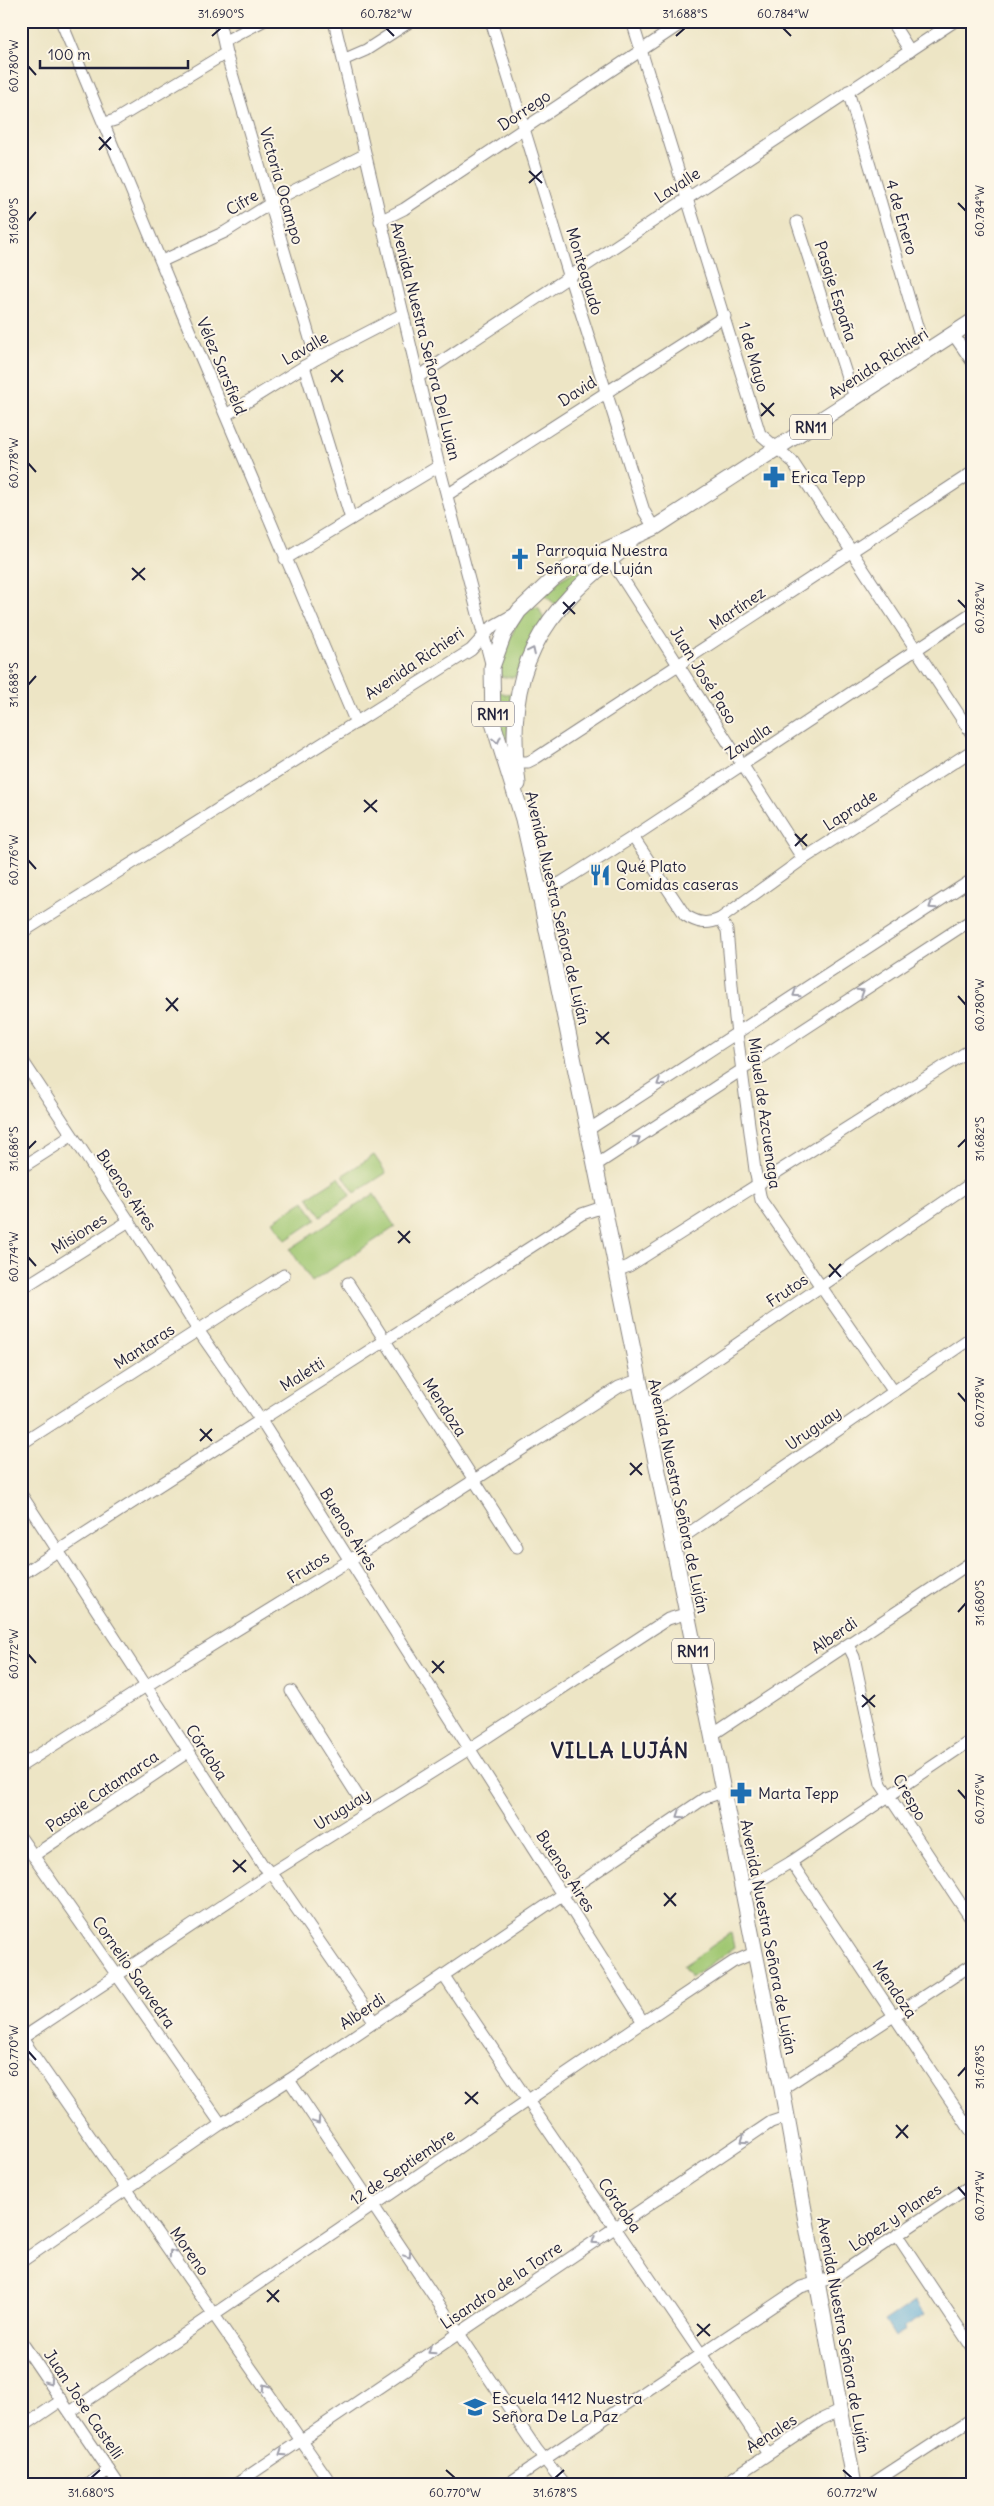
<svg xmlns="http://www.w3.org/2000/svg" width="994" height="2506" viewBox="0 0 994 2506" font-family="Delius,sans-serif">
<rect width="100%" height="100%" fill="#fcf5e5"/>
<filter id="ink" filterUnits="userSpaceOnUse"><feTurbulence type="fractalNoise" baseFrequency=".02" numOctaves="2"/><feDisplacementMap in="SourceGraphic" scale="10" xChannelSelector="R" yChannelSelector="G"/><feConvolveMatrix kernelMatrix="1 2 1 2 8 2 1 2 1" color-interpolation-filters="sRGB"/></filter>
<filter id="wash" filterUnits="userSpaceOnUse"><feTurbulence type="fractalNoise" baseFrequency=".0096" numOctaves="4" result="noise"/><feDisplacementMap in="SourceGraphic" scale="20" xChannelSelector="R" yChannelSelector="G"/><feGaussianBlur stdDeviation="1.12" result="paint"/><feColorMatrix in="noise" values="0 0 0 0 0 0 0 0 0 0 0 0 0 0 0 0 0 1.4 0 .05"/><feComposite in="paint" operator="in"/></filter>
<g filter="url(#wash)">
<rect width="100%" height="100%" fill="#ede5c5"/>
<g fill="#a0c772" stroke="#617456">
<path d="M608 552 555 604 543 594 561 579Z"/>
<path d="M534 607 539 608 544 620 515 677H502L498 673 499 664 520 616Z"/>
<path d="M496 690 505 694 513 693 507 739 501 736Z"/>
<path d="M374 1155 386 1173 355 1193 343 1175Z"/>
<path d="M339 1177 351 1195 321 1216 308 1197Z"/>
<path d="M374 1194 395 1227 312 1282 290 1249Z"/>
<path d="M304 1201 316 1220 286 1240 273 1221Z"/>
<path d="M731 1933 734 1948 691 1977 683 1966Z"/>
</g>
<path fill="#59a7d2" stroke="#3e6486" d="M915 2301 924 2315 903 2328 905 2331 895 2337 885 2321Z"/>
</g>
<g filter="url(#ink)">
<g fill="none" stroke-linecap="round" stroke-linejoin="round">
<g stroke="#888480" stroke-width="13">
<g id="minor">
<path d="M61 21 185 320 356 723"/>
<path d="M219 21 226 53 316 359"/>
<path d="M334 21 439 466 492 667"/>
<path d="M491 21 569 275 644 511 654 528"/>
<path d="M632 21 760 434 792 461 973 736"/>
<path d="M891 21 910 51"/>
<path d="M225 41 263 21"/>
<path d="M343 60 366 50 411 21"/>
<path d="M848 91 920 336 927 352"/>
<path d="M105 123 115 120 226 53"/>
<path d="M380 221 404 209 685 21"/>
<path d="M797 222 849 383 856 397"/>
<path d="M162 261 225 232 281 197 364 155"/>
<path d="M953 334 973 363"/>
<path d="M304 366 351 519"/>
<path d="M418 377 955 21"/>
<path d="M226 415 316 359 403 314"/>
<path d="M447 495 725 316"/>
<path d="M285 559 439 466"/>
<path d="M610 559 803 859"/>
<path d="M516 762H528L536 758 973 472"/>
<path d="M633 837 685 915C697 923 707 925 720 919L803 859 973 750"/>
<path d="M539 891 562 882 633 837 973 612"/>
<path d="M720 919 727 930 735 1018 755 1170 761 1200 894 1392"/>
<path d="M21 933 471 650 493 626 518 612"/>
<path d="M21 1058 129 1221 198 1330 260 1419 643 2022"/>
<path d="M588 1130 973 879"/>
<path d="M596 1165 973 919"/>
<path d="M21 1168 71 1136"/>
<path d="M616 1271 629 1266 973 1048"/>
<path d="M348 1283 517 1547"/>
<path d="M21 1289 129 1221"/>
<path d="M643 1406 657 1399 973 1182"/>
<path d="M21 1444 284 1275"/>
<path d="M21 1494 262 1864 276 1879 375 2022"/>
<path d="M671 1542 689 1533 973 1337"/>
<path d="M21 1575C207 1453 395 1335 582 1214L603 1207"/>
<path d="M848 1645 854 1657 881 1784 973 1922"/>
<path d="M291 1691 368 1812"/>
<path d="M712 1735 973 1561"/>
<path d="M21 1766 146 1686 350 1560 619 1387 638 1380"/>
<path d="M21 1838 221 2124"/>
<path d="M33 1856 188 1752"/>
<path d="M791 1862 973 2134"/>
<path d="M742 1891 791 1862 973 1739"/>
<path d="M444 1976C550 2136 662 2293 768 2454"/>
<path d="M21 2037 332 2485"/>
<path d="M21 2039 271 1873 469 1749 668 1619 685 1614"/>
<path d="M289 2080 537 2450 565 2485"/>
<path d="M782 2089 973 1964"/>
<path d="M897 2235 973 2349"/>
<path d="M21 2262 221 2124 289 2080 705 1798 722 1792"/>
<path d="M21 2341 119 2485"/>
<path d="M70 2412 643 2022 733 1962 754 1953"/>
<path d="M21 2428 62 2400"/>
<path d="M87 2485 109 2470"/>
<path d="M235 2485 771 2122 786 2117"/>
<path d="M506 2485 801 2287 835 2277 973 2184"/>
<path d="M722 2485 820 2420 839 2411"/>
<path d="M870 2485 973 2418"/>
</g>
</g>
<g stroke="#888480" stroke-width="17">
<g id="major">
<path d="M518 784C504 668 538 614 629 545"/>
<path d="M854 2485 782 2089 712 1735 539 891 523 819 493 723 492 667 504 634 519 611 554 578 574 564 654 528 973 321"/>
</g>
</g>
<use href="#minor" stroke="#fff" stroke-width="11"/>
<use href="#major" stroke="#fff" stroke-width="15"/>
</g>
<defs><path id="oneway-chevron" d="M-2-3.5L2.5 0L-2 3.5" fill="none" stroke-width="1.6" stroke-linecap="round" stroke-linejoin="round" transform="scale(1.25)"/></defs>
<g stroke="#9c9ca7">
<use href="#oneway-chevron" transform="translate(532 651) rotate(-64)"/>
<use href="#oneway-chevron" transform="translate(497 740) rotate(76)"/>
<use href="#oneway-chevron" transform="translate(932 906) rotate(147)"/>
<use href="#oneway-chevron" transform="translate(861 992) rotate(-33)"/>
<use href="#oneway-chevron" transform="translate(796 994) rotate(147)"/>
<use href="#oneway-chevron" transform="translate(660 1083) rotate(147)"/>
<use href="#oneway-chevron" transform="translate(637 1139) rotate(-33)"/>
<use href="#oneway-chevron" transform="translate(680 1815) rotate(146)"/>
<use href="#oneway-chevron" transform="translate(317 2121) rotate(56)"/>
<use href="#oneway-chevron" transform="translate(744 2140) rotate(146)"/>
<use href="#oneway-chevron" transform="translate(595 2241) rotate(147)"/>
<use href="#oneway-chevron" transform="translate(172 2253) rotate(-125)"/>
<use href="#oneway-chevron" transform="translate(408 2255) rotate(56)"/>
<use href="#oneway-chevron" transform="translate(431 2351) rotate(146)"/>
<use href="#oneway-chevron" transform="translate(49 2381) rotate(55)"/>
<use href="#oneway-chevron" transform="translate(265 2387) rotate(-125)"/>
<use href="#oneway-chevron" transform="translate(282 2453) rotate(146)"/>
</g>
</g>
<path fill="none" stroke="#22223b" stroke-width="2" d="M386 28 394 36M783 28 791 36M212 36 221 28M676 36 685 28M28 66 36 75M99 137 111 150M99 150 111 137M529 171 542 183M529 183 542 171M958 203 966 211M28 221 36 212M331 370 343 382M331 382 343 370M761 403 774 416M761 416 774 403M28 463 36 472M132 568 145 580M132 580 145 568M958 600 966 608M563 602 575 614M563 614 575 602M28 685 36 676M364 800 377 812M364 812 377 800M795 834 807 846M795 846 807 834M28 860 36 869M958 996 966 1005M166 998 178 1011M166 1011 178 998M596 1032 609 1044M596 1044 609 1032M958 1147 966 1139M28 1149 36 1141M398 1231 410 1243M398 1243 410 1231M28 1257 36 1266M829 1264 841 1277M829 1277 841 1264M958 1393 966 1402M200 1429 212 1441M200 1441 212 1429M630 1463 642 1475M630 1475 642 1463M958 1612 966 1603M28 1654 36 1663M432 1661 444 1673M432 1673 444 1661M862 1695 875 1707M862 1707 875 1695M958 1790 966 1799M233 1860 246 1872M233 1872 246 1860M664 1893 676 1906M664 1906 676 1893M28 2051 36 2060M958 2076 966 2067M465 2092 478 2104M465 2104 478 2092M896 2125 908 2138M896 2138 908 2125M958 2187 966 2196M267 2290 279 2302M267 2302 279 2290M697 2324 710 2336M697 2336 710 2324M446 2470 455 2478M843 2470 852 2478M91 2478 100 2470M555 2478 564 2470"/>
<defs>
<g id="pharmacy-bare" transform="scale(1.725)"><path d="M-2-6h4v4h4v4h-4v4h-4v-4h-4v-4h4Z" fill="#1f6fb2" stroke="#fcf5e5" stroke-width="2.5" paint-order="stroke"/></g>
<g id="church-bare" transform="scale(1.725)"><path d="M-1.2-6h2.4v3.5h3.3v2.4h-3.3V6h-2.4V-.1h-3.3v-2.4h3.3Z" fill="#1f6fb2" stroke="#fcf5e5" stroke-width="2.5" paint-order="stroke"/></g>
<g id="restaurant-bare" transform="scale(1.725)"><path d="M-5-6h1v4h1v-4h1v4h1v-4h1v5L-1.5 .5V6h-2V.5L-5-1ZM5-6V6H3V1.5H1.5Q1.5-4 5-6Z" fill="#1f6fb2" stroke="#fcf5e5" stroke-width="2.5" paint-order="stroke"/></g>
<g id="school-bare" transform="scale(1.725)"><path d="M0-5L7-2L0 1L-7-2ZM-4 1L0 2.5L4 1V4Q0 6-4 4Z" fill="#1f6fb2" stroke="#fcf5e5" stroke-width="2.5" paint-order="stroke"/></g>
</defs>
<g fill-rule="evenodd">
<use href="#pharmacy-bare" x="774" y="477"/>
<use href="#church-bare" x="520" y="559"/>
<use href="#restaurant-bare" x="600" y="875"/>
<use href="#pharmacy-bare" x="741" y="1793"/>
<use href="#school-bare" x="475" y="2407"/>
</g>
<g text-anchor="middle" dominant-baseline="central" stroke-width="4" stroke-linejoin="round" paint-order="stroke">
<g fill="#fcf5e5" stroke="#63616e" stroke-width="1">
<rect x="790" y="414.5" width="42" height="25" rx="4"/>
<rect x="472" y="701.5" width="42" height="25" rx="4"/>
<rect x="672" y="1638.5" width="42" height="25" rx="4"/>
</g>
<g font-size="15" font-weight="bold" fill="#22223b">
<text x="811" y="427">RN11</text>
<text x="493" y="714">RN11</text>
<text x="693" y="1651">RN11</text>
</g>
<g font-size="16" fill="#22223b" stroke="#fcf5e5">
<text transform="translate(524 110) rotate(-34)">Dorrego</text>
<text transform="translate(677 185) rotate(-33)">Lavalle</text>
<text transform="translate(282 186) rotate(74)">Victoria Ocampo</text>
<text transform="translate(242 202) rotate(-31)">Cifre</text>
<text transform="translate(902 217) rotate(74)">4 de Enero</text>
<text transform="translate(585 271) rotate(73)">Monteagudo</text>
<text transform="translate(836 291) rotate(72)">Pasaje España</text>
<text transform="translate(426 341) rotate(76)">Avenida Nuestra Señora Del Lujan</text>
<text transform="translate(305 348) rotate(-30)">Lavalle</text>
<text transform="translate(754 357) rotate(74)">1 de Mayo</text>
<text transform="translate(878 363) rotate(-33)">Avenida Richieri</text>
<text transform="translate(222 366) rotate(67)">Vélez Sarsfield</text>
<text transform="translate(577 391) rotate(-33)">David</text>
<text transform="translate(737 608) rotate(-34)">Martínez</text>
<text transform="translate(414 663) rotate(-34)">Avenida Richieri</text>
<text transform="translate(704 675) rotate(58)">Juan José Paso</text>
<text transform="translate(748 741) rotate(-34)">Zavalla</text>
<text transform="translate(850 810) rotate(-33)">Laprade</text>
<text transform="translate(558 908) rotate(77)">Avenida Nuestra Señora de Luján</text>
<text transform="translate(765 1113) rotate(82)">Miguel de Azcuenaga</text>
<text transform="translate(127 1190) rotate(56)">Buenos Aires</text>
<text transform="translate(79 1233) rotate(-32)">Misiones</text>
<text transform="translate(787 1290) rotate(-34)">Frutos</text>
<text transform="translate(144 1346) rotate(-33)">Mantaras</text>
<text transform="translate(302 1374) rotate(-32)">Maletti</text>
<text transform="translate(445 1407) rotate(57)">Mendoza</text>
<text transform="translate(813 1428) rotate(-35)">Uruguay</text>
<text transform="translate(679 1496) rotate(78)">Avenida Nuestra Señora de Luján</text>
<text transform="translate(349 1529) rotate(58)">Buenos Aires</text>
<text transform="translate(308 1567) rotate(-32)">Frutos</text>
<text transform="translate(834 1635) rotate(-34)">Alberdi</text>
<text transform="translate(207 1752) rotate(57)">Córdoba</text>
<text transform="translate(102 1791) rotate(-34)">Pasaje Catamarca</text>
<text transform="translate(910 1797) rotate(60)">Crespo</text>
<text transform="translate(342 1809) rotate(-32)">Uruguay</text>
<text transform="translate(566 1871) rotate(57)">Buenos Aires</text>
<text transform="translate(769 1937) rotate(79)">Avenida Nuestra Señora de Luján</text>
<text transform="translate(134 1972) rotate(55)">Cornelio Saavedra</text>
<text transform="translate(895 1989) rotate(56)">Mendoza</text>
<text transform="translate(362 2011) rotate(-34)">Alberdi</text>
<text transform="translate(402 2167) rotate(-34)">12 de Septiembre</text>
<text transform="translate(620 2205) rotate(55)">Córdoba</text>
<text transform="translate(895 2217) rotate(-34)">López y Planes</text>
<text transform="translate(190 2251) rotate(55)">Moreno</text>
<text transform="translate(501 2285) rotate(-34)">Lisandro de la Torre</text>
<text transform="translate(844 2335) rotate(80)">Avenida Nuestra Señora de Luján</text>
<text transform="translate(84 2404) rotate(56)">Juan Jose Castelli</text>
<text transform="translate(771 2433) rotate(-33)">Aenales</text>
</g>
<g font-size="16" fill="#22223b" stroke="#fcf5e5" text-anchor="start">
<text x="791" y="477">Erica Tepp</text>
<text x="536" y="550">Parroquia Nuestra<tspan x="536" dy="18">Señora de Luján</tspan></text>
<text x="616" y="866">Qué Plato<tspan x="616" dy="18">Comidas caseras</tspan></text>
<text x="758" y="1793">Marta Tepp</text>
<text x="492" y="2398">Escuela 1412 Nuestra<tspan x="492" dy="18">Señora De La Paz</tspan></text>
</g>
<g font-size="21" font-weight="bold" letter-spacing="1" fill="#22223b" stroke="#fcf5e5">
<text x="620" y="1750">VILLA LUJÁN</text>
</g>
</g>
<rect width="994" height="2506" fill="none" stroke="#fcf5e5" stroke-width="55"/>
<path d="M40 60v8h148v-8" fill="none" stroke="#22223b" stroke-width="2.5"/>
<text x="48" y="60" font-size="15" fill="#22223b" stroke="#fcf5e5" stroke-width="4" paint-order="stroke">100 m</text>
<rect x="28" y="28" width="938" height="2450" fill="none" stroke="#22223b" stroke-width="2"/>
<g font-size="12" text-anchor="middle" fill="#22223b">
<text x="221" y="18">31.690°S</text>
<text x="386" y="18">60.782°W</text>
<text x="685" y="18">31.688°S</text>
<text x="783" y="18">60.784°W</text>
<text transform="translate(14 66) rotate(-90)" y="4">60.780°W</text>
<text transform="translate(980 211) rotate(-90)" y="4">60.784°W</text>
<text transform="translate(14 221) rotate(-90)" y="4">31.690°S</text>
<text transform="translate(14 463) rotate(-90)" y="4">60.778°W</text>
<text transform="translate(980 608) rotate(-90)" y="4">60.782°W</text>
<text transform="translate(14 685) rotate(-90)" y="4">31.688°S</text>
<text transform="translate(14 860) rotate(-90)" y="4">60.776°W</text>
<text transform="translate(980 1005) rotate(-90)" y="4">60.780°W</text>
<text transform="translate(980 1139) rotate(-90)" y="4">31.682°S</text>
<text transform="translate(14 1149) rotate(-90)" y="4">31.686°S</text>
<text transform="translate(14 1257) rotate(-90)" y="4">60.774°W</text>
<text transform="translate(980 1402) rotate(-90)" y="4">60.778°W</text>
<text transform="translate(980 1603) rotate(-90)" y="4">31.680°S</text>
<text transform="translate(14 1654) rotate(-90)" y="4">60.772°W</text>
<text transform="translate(980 1799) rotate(-90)" y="4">60.776°W</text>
<text transform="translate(14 2051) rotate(-90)" y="4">60.770°W</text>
<text transform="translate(980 2067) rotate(-90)" y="4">31.678°S</text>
<text transform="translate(980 2196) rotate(-90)" y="4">60.774°W</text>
<text x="91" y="2497">31.680°S</text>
<text x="455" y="2497">60.770°W</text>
<text x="555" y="2497">31.678°S</text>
<text x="852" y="2497">60.772°W</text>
</g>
</svg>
